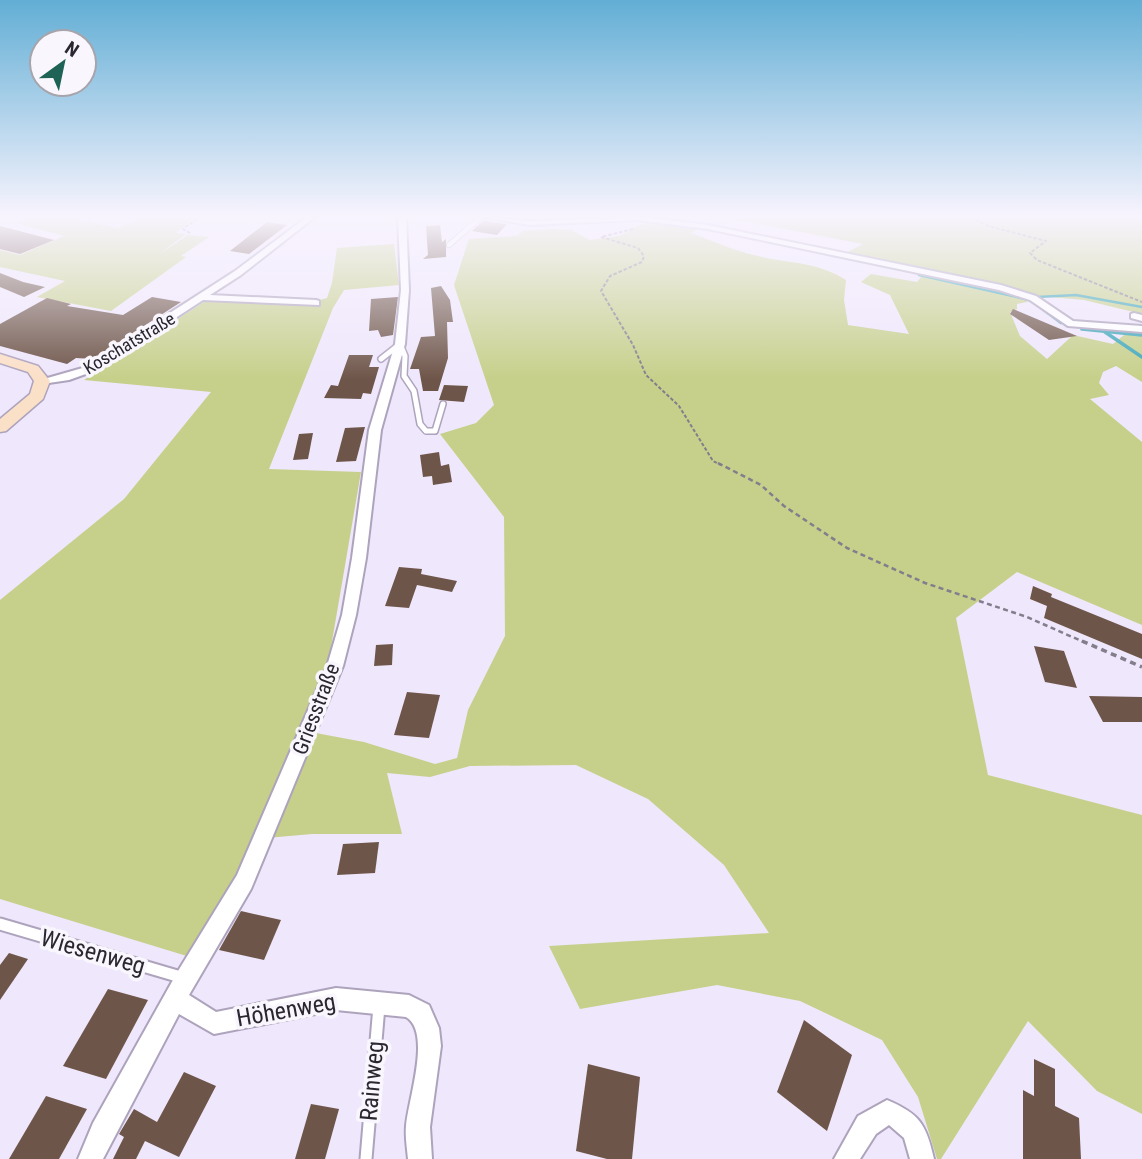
<svg xmlns="http://www.w3.org/2000/svg" width="1142" height="1159" viewBox="0 0 1142 1159" font-family="'Roboto Condensed',sans-serif">
<rect width="100%" height="100%" fill="#efe7fc"/>
<g fill="#c6d08a">
<path d="M32 217H67L118 228 144 217H197L175 233 186 234 158 255 188 235 209 237 181 256 186 257 111 311 37 297 65 281 0 267V250L20 255 64 236 16 223Z"/>
<path d="M724 217H1142V314L1084 300 1028 295 1027 302 1017 304V309L1010 312 1020 336 1047 359 1073 335 1113 344 1129 331 1142 332V382L1116 366 1103 372 1099 383 1109 395 1090 399 1142 442V625L1017 572 956 618 988 775 1142 815V1114L1097 1091 1028 1021 941 1159H937L918 1097 882 1040 800 1001 717 985 580 1009 549 946 769 933 724 865 648 799 576 765 470 766 430 777 387 773 402 834H312L255 839 190 957 0 899V600L124 499 211 392 84 380 207 300 316 305 319 300 327 298 332 283 337 248 394 244 399 285 344 290 333 308 269 469 361 472 329 659 305 731 364 742 435 764 457 758 468 710 505 636 504 517 440 434 476 423 494 405 454 285 469 239 517 236 523 231 553 229 571 230 590 240 619 236 646 222 700 228 691 233C713 241 735 251 758 256 790 264 816 261 846 280L844 300 848 325 909 334 890 295 861 282 871 274 917 282 921 277 920 273 844 254 863 244Z"/>
</g>
<g fill="none" stroke-linecap="round" stroke-linejoin="round">
<g stroke="#3aa6b8" stroke-width="2.5">
<path d="M629 220 648 221"/>
<path d="M919 275 1030 300 1061 323"/>
<path d="M1037 297 1076 295 1142 307"/>
</g>
<g stroke="#3aa6b8" stroke-width="3.5">
<path d="M1082 329 1142 335"/>
<path d="M1105 332 1142 357"/>
</g>
</g>
<g fill="#6e5549">
<path d="M483 221 507 224 497 235 472 231Z"/>
<path d="M267 222 287 225 249 254 230 251Z"/>
<path d="M440 225 442 242 446 239V257L423 259 428 255 426 226Z"/>
<path d="M0 226 54 240 20 254 0 249Z"/>
<path d="M0 273 23 282 45 287 24 297 0 287Z"/>
<path d="M441 286 450 300 453 322H447L448 358 438 391H423L419 369H410L421 337 435 336 431 288Z"/>
<path d="M152 297 181 302 93 359 76 358 67 364 0 346V324L47 298 71 304 67 306 123 315Z"/>
<path d="M398 297 393 335 381 337 378 330 369 331 371 299Z"/>
<path d="M1013 309 1077 336 1049 340 1010 314Z"/>
<path d="M349 355H373L369 367H379L371 394 363 393 361 399 324 398 331 385 338 386Z"/>
<path d="M444 385 468 386 464 402 439 400Z"/>
<path d="M365 427 356 461 336 462 345 428Z"/>
<path d="M313 433 308 459 293 460 299 434Z"/>
<path d="M439 452 441 466 449 464 452 482 433 485 432 476 423 477 420 455Z"/>
<path d="M399 567 422 569 421 574 457 581 452 592 417 585 409 608 385 606Z"/>
<path d="M1033 586 1052 594 1051 597 1142 634V659L1044 618 1047 606 1030 599Z"/>
<path d="M393 644 392 665 374 666 376 645Z"/>
<path d="M1034 646 1064 651 1077 688 1045 682Z"/>
<path d="M407 692 440 695 429 738 394 735Z"/>
<path d="M1089 696 1142 697V722H1103Z"/>
<path d="M379 842 375 873 337 875 343 844Z"/>
<path d="M241 911 281 920 264 960 219 950Z"/>
<path d="M9 953 28 959 0 1000V965Z"/>
<path d="M108 989 148 1000 106 1079 63 1066Z"/>
<path d="M804 1020 852 1055 827 1131 777 1092Z"/>
<path d="M1034 1059 1055 1069V1106L1079 1118 1081 1159H1023V1090L1034 1096Z"/>
<path d="M588 1064 640 1077 632 1159H607L576 1151Z"/>
<path d="M184 1072 216 1086 179 1157 145 1141 136 1159H113L124 1137 119 1134 134 1109 157 1122Z"/>
<path d="M46 1096 87 1109 59 1159H9Z"/>
<path d="M311 1104 339 1109 325 1159H295Z"/>
</g>
<g fill="none" stroke-linecap="round" stroke-linejoin="round">
<g stroke="#ada3bc" stroke-width="6">
<path id="lane-far2" d="M449 245 481 217"/>
</g>
<g stroke="#ada3bc" stroke-width="8">
<path id="lane-far1" d="M381 359 400 344 405 356 404 376 414 391 420 424 426 431H435L443 404"/>
</g>
<g stroke="#ada3bc" stroke-width="15">
<g id="lane">
<path d="M0 924 184 978"/>
<path d="M366 1159 379 1006"/>
</g>
</g>
<g stroke="#ada3bc" stroke-width="4">
<g id="street">
<path d="M307 217H315L241 275 210 295 316 300 319 301V305L203 300 94 371 69 380 42 384 37 381 86 367 235 271Z"/>
<path d="M398 217H406L409 290 405 344 381 430 366 558 356 615 343 666 251 889 189 995 216 1012 336 988 409 995 429 1005 439 1028 441 1046 430 1127 432 1159H408C407 1148 405 1137 406 1126 408 1100 432 1032 406 1017L336 1010 214 1034 179 1014 103 1159H78L93 1123 178 971 237 875 327 666 342 615 352 558 369 430 395 344 401 290Z"/>
<path d="M484 217 530 221 644 217 708 225 1001 285 1036 296 1073 321 1142 326V332L1068 326 1030 300 999 290 708 229 637 220 530 225Z"/>
<path d="M1134 313 1142 315V321L1131 318V314Z"/>
<path d="M887 1100C920 1114 926 1124 934 1159H910L904 1138 889 1125 876 1134 860 1159H834L858 1116Z"/>
</g>
</g>
<g stroke="#ada3bc" stroke-width="3">
<path id="secondary" d="M0 354 38 366 50 381 43 399 6 431 0 432V419L30 394 34 381 28 372 0 363Z"/>
</g>
<g stroke="#837d8c" stroke-width="2" stroke-dasharray="3.5 2" stroke-linecap="butt">
<path d="M971 217 988 226 1046 241 1030 253 1037 260 1142 302"/>
<path d="M633 229 601 237 638 248 644 256 642 262 610 276 601 291 633 345 646 375 679 406 713 461 721 465"/>
<path d="M190 233 183 229 200 217"/>
</g>
<path stroke="#837d8c" stroke-width="2.5" stroke-dasharray="5 3.5" stroke-linecap="butt" d="M718 463 761 485 784 506 847 548 925 583 1027 617 1086 643"/>
<path stroke="#837d8c" stroke-width="3.5" stroke-dasharray="6 4.5" stroke-linecap="butt" d="M1082 641 1142 667"/>
<use href="#lane-far2" stroke="#fff" stroke-width="4.5"/>
<use href="#lane-far1" stroke="#fff" stroke-width="5"/>
<use href="#lane" stroke="#fff" stroke-width="11"/>
<use href="#street" fill="#fff" fill-rule="evenodd"/>
<use href="#secondary" fill="#fbe0c8" fill-rule="evenodd"/>
</g>
<linearGradient id="sky" x2="0" y2="1"><stop stop-color="#62aed5"/><stop offset="0.57" stop-color="#f8f4fe"/><stop offset="1" stop-color="#f8f4fe" stop-opacity="0"/></linearGradient>
<rect width="1142" height="379" fill="url(#sky)"/>
<g text-anchor="middle" dominant-baseline="central" stroke-width="7" stroke-linejoin="round" paint-order="stroke">
<g font-size="18" fill="#2b2731" stroke="#f9f7fd">
<text transform="translate(129 343) rotate(-31)">Koschatstraße</text>
</g>
<g font-size="21" fill="#2b2731" stroke="#f9f7fd">
<text transform="translate(316 709) rotate(-69)">Griesstraße</text>
</g>
<g font-size="24" fill="#2b2731" stroke="#f9f7fd">
<text transform="translate(93 952) rotate(16)">Wiesenweg</text>
<text transform="translate(286 1010) rotate(-10)">Höhenweg</text>
<text transform="translate(372 1081) rotate(-85)">Rainweg</text>
</g>
</g>
<g transform="translate(63 63) rotate(33)"><circle r="33" fill="#f9f7fd" stroke="#a7a4ab" stroke-width="2"/>
<path d="M0-5L12 26L0 18L-12 26Z" fill="#1e6355"/>
<text y="-10" font-size="19" font-weight="bold" text-anchor="middle" fill="#2b2731">N</text>
</g>
</svg>
